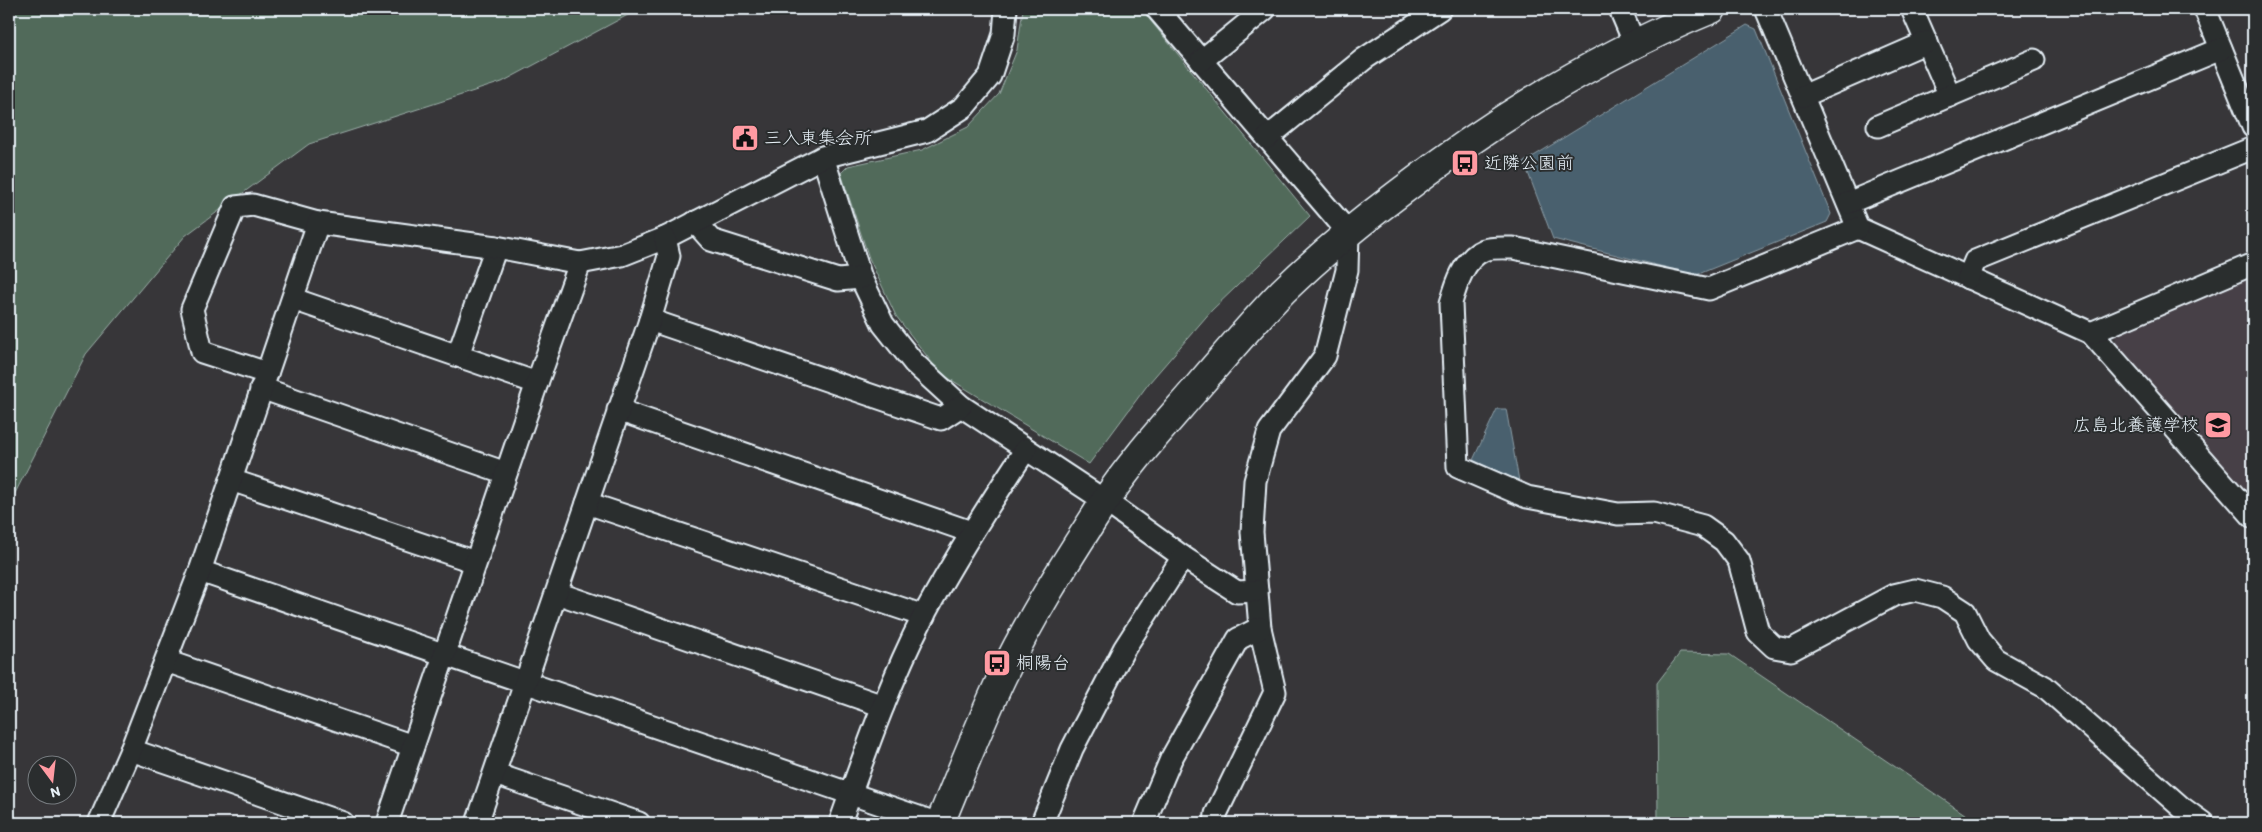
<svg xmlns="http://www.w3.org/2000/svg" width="2262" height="832" viewBox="0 0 2262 832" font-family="Itim,'Klee One',sans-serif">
<rect width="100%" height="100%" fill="#373639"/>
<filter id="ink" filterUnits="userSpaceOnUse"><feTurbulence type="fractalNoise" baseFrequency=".02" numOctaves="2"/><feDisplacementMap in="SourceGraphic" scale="10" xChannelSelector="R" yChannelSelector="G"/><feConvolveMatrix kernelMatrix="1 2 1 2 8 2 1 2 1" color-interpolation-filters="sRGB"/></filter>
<g filter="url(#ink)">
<path fill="#474146" d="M2253 277V503L2114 347 2116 335Z"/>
<g fill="#516b5a" stroke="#9caea9">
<path d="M9 9H639L502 82 309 144 185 236 86 354 9 505Z"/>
<path d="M1023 9H1141L1310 216 1212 310 1149 383 1089 464 940 373 896 316 869 258 841 173 848 166 922 150 968 127 999 94 1017 50Z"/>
<path d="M1680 653 1729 654 1978 823H1658L1657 683Z"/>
</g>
<g fill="#4a616e" stroke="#899ba5">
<path d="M1747 25 1756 29 1831 214 1827 222 1696 275 1553 239 1524 162Z"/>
<path d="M1497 409H1506L1519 481 1473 460Z"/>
</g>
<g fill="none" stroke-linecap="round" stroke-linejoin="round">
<g stroke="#e8f1f8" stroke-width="25">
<g id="street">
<path d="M1157 9 1348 232 1347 270 1325 356 1269 431 1255 481 1252 532 1260 628 1275 692 1216 814 1215 823"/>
<path d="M1620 9 1634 42"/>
<path d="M1766 9 1858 228 2091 333 2253 517"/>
<path d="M1912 9 1950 96"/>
<path d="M2205 9 2253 127"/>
<path d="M1201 61 1265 9"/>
<path d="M1803 96 1927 42"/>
<path d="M1878 126 2034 60"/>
<path d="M1267 138 1364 59 1440 9"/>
<path d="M823 157 861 278 883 324 914 363 961 406 1105 501 1183 557 1237 592 1257 591"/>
<path d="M1848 203 2221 49"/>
<path d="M695 222 711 240 838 280 861 278"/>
<path d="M1858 228 1709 289 1513 248C1504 248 1492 247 1484 250 1464 258 1456 285 1451 303L1458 467 1527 497 1618 514 1654 513 1703 526 1724 541 1739 561 1758 632 1774 647 1791 650 1894 595 1915 590 1942 597 1965 612 1979 640 1996 660 2045 687 2181 807 2203 823"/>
<path d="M1968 278 1975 261 2253 148"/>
<path d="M293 299 537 383"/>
<path d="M650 320 941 419 961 406"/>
<path d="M2091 333 2253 264"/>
<path d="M458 355 496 247"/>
<path d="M267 373 202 352 192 309 235 207 253 205 318 223"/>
<path d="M261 388 506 473"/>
<path d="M618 410 971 532"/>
<path d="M231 480 475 562"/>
<path d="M587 503 924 616"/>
<path d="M200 571 936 823"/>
<path d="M557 593 883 706"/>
<path d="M166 661 413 746"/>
<path d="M131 750 343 823"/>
<path d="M495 774 639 823"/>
<path d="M99 823 131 750 200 571 318 223 496 247 580 263 622 255 665 238 823 157 927 131 964 107 990 76 1004 34 1006 9"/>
<path d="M387 823 537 383 580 263"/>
<path d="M477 823 650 320 669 256 665 238"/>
<path d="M840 823C865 753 890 681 924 615 955 557 990 503 1026 449"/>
<path d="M1042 823 1072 749 1124 649 1183 557"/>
<path d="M1144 823 1171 759 1238 639 1260 628"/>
</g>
</g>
<g stroke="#e8f1f8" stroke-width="31">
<path id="secondary" d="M940 823C960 775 979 726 1001 679 1030 618 1067 560 1103 504 1130 463 1163 427 1194 391 1223 357 1252 323 1283 291 1319 256 1358 224 1398 194 1495 119 1599 55 1712 9"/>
</g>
<use href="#street" stroke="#2a2d2e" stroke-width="21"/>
<use href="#secondary" stroke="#2a2d2e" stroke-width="28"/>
</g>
</g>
<defs>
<g id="civic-square" transform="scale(1.4375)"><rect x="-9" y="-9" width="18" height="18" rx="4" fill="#ff9aa2" stroke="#2a2d2e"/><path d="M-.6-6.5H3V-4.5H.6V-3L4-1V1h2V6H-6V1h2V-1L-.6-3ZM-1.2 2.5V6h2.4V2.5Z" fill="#111"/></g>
<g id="bus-square" transform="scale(1.4375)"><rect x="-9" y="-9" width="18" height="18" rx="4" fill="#ff9aa2" stroke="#2a2d2e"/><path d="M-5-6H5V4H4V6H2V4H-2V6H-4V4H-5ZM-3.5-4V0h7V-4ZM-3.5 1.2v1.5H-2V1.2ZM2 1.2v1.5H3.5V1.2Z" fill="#111"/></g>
<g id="school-square" transform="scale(1.4375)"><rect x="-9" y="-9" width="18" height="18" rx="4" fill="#ff9aa2" stroke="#2a2d2e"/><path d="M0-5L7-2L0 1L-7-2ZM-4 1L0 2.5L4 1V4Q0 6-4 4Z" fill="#111"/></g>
</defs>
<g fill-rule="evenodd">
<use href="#civic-square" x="745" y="138"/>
<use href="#bus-square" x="1465" y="163"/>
<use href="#school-square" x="2218" y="425"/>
<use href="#bus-square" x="997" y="663"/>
</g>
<g text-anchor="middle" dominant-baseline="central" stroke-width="4" stroke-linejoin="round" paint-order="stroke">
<g font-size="18" fill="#e8f1f8" stroke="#2a2d2e" text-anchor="start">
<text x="764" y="138">三入東集会所</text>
<text x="1484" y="163">近隣公園前</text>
<text x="2199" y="425" text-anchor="end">広島北養護学校</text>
<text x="1016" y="663">桐陽台</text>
</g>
</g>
<rect width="2262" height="832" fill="none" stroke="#2a2d2e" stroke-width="30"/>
<rect x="15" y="15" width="2232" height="802" fill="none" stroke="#e8f1f8" stroke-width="2" filter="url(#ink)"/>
<g transform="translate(52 780) rotate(165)"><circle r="24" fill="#2a2d2e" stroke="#767b7f"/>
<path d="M0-4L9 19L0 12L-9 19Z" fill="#ff9aa2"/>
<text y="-8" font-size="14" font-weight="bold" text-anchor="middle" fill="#e8f1f8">N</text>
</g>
</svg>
